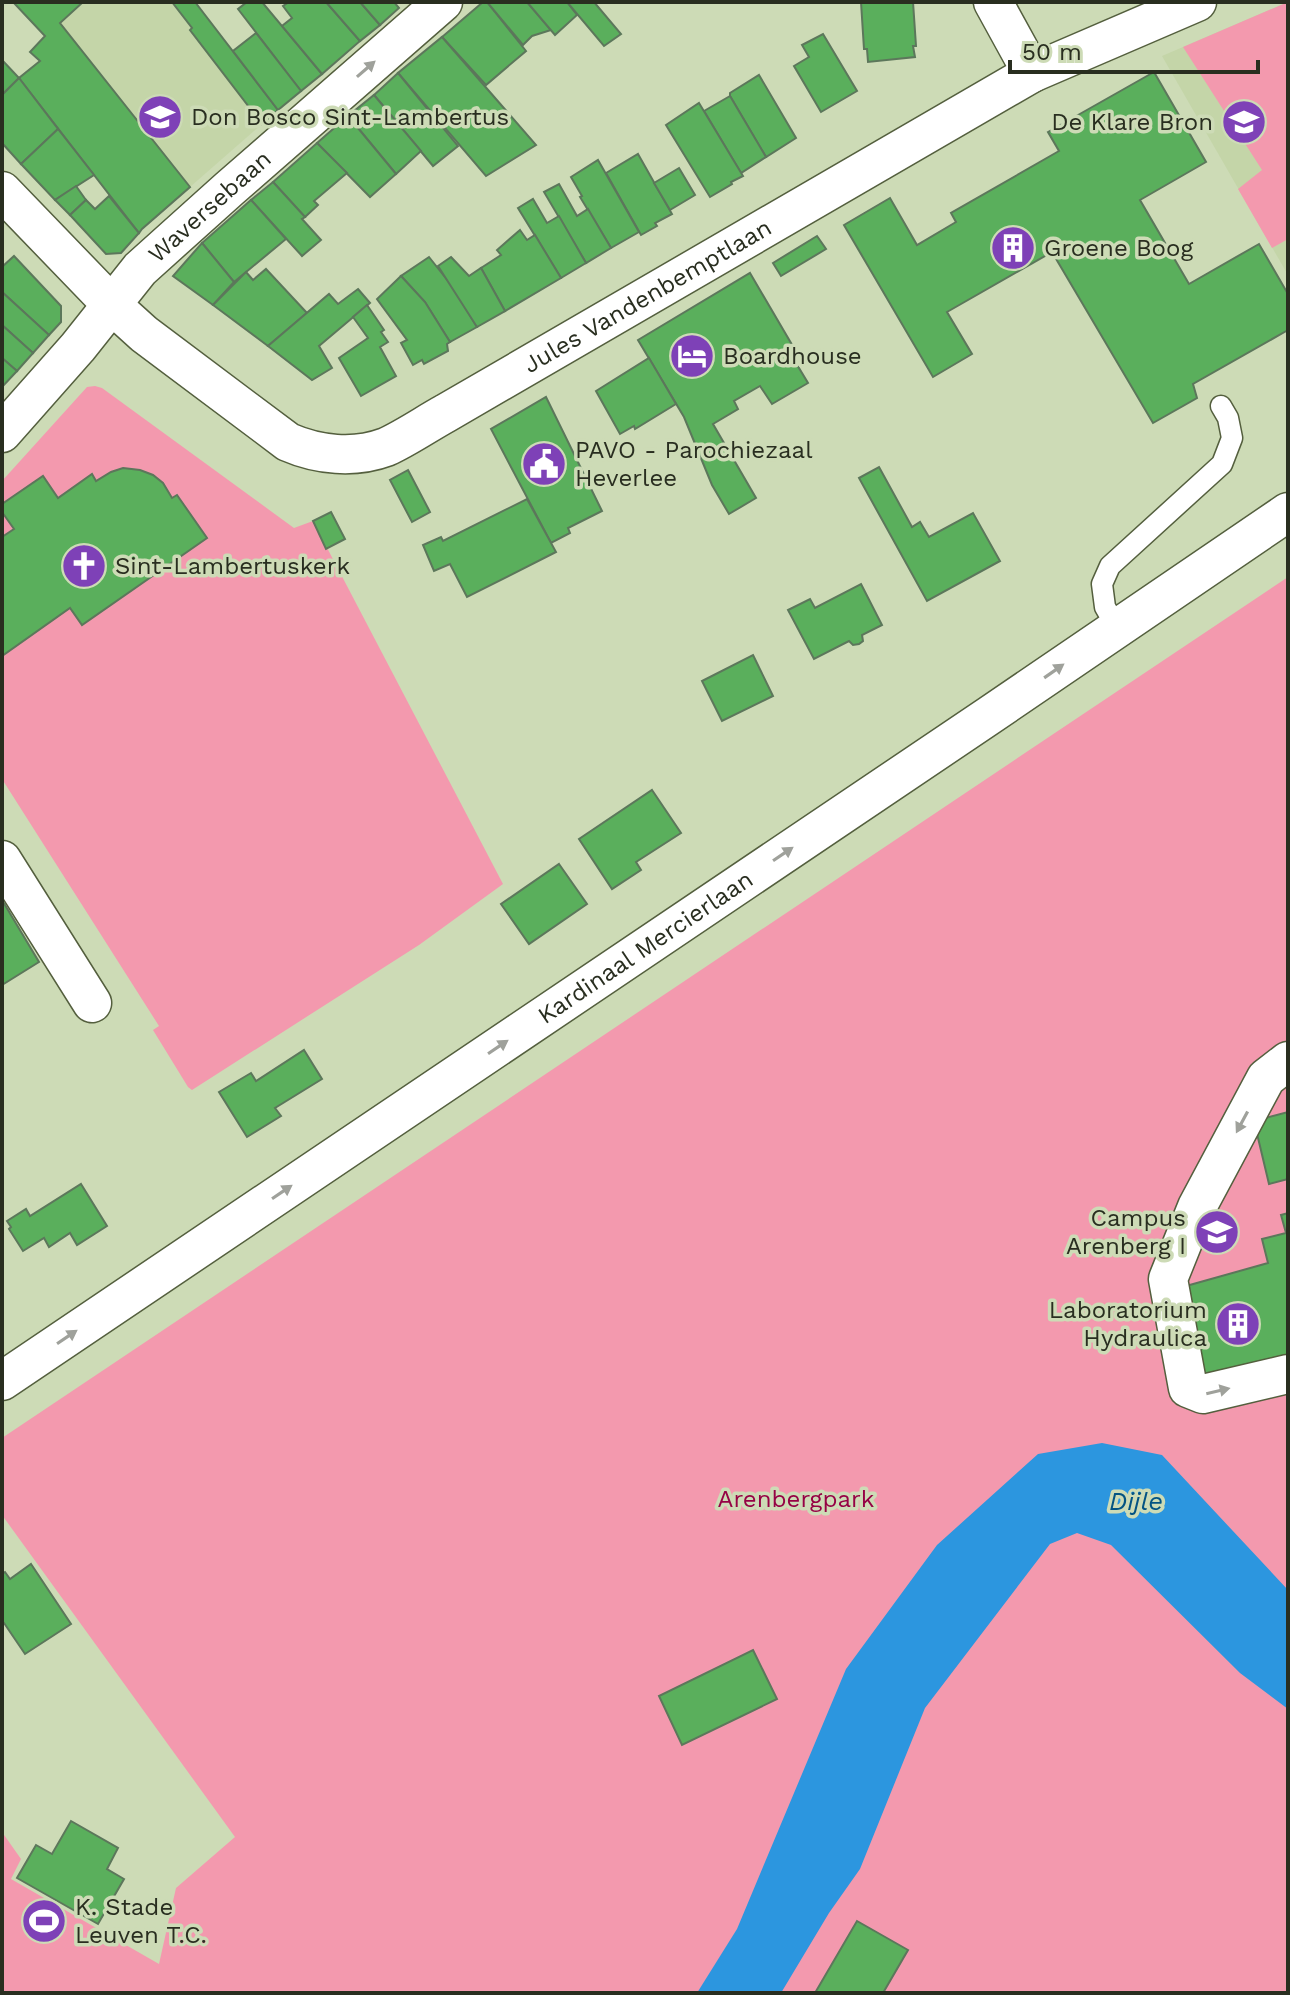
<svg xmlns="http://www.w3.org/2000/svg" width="1290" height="1995" viewBox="0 0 1290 1995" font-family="'Work Sans',sans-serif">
<rect width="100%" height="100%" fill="#cddbb6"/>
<g fill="#c4d5a8">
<path d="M13 2H195L278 110 142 229 139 233 19 78 39 61 30 52 45 36Z"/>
<path d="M1288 2V275L1162 56Z"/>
</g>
<g fill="#f399ae">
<path d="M1288 2V239L1272 248 1238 189 1262 170 1183 47Z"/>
<path d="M95 386 102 388 294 528 313 521 503 884 419 945 192 1090 188 1087 153 1030 159 1026 2 779V481L87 387Z"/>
<path d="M1288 577V1993H2V1832L21 1859 11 1879 159 1964 176 1888 235 1837 2 1515V1438Z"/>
</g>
<path fill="#2c96df" d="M1102 1443 1162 1455 1288 1590V1709L1240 1673 1111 1545 1077 1533 1050 1544 925 1708 860 1869 829 1913 781 1993H697L737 1929 846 1669 937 1545 1038 1454Z"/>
<g fill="#5aaf5c" stroke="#5c775b" stroke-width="2">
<path d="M13 2H83L60 23 190 187 142 229 139 233 19 78 40 61 30 52 45 36Z"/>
<path d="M172 2H195L278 110 262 124 190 30 192 28Z"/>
<path d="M247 2H262L322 74 301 91 238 9Z"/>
<path d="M289 2H326L360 41 322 74 282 26 292 18 283 6Z"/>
<path d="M326 2H360L380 25 360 41Z"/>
<path d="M360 2H394L399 8 380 25Z"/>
<path d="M483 2H487L526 51 486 85 442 37Z"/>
<path d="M487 2H527L551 30 532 36 523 45Z"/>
<path d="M527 2H567L577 15 555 35Z"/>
<path d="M567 2H594L621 34 604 46Z"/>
<path d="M861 2H913L916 46H913L915 57 868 62 867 49H864Z"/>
<path d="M256 33 301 91 278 110 233 51Z"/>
<path d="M823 34 857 91 821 112 794 66 809 57 802 45Z"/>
<path d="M442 37 536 145 486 176 398 73Z"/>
<path d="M2 60 19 78 2 95Z"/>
<path d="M1154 72 1206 162 1140 200 1189 284 1259 244 1288 294V330L1193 384 1197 398 1153 423 1052 252 947 312 972 354 933 377 844 225 890 198 917 245 956 222 951 213 1059 151 1048 132Z"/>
<path d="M398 73 458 146 433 166 374 95Z"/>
<path d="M759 75 796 138 766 157 730 96V93Z"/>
<path d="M19 78 58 129 21 164 2 143V95Z"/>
<path d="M374 95 421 151 396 174 348 116Z"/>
<path d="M730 96 766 157 741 173 704 111Z"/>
<path d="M699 103 743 176 731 182 732 184 710 197 666 125Z"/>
<path d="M348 116 396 174 370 197 317 143Z"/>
<path d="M58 129 94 175 55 200 21 164Z"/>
<path d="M317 143 347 173 314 201 318 205 305 217 273 182Z"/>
<path d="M638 154 672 214 655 223 657 226 641 235 606 173Z"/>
<path d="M598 160 639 232 611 248 580 197 582 196 571 177Z"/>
<path d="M679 168 695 195 670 210 654 183Z"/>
<path d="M273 182 305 217 302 219 321 240 302 256 251 200Z"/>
<path d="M559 184 577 216 588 209 611 248 586 263 544 192Z"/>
<path d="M76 186 86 200 70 215 55 200Z"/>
<path d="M109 196 139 233 121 253 106 254 70 215 86 200 95 209Z"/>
<path d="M533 199 547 223 559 216 586 263 561 278 518 208Z"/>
<path d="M251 200 286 239 234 282 202 243Z"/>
<path d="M520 230 527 240 535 235 561 278 505 311 481 268 501 255 497 250Z"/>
<path d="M817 236 826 249 781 276 773 263Z"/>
<path d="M202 243 234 282 213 305 173 276Z"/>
<path d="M14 256 61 306V322L49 335 2 292V267Z"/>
<path d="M429 257 452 286 477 327 450 342 425 302 401 276Z"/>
<path d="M451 257 469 276 481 268 505 311 477 327 438 266Z"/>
<path d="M266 269 307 313 268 346 213 305 246 272 253 280Z"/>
<path d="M750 273 798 355 793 358 808 383 772 404 760 386 734 401 738 409 713 424 756 498 729 514 712 485 684 417 638 340Z"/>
<path d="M401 276 425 302 450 342 447 344 448 351 424 364 422 360 413 365 401 343 407 340 377 299Z"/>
<path d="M358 289 370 303 319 346 332 368 312 380 268 346 329 294 338 304Z"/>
<path d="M2 292 49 335 33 353 2 325Z"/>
<path d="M367 305 384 330 381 332 388 342 380 347 396 376 361 396 339 358 368 338 353 317Z"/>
<path d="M2 325 33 353 17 371 2 358Z"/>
<path d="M2 358 17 371 2 387Z"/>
<path d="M649 358 676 404 635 429 634 426 620 434 596 391Z"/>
<path d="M546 397 602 511 568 528 570 533 551 543 491 429Z"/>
<path d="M879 467 912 527 920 522 929 537 973 513 1000 561 927 601 859 478Z"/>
<path d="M123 468 140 470 153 475 163 483 172 498 177 495 207 538 82 625 70 608 2 656V537L14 529 2 512V504L43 476 58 498 92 474 96 481 111 472Z"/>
<path d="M408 470 430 512 412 522 390 480Z"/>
<path d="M527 499 556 552 467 597 450 564 434 571 423 545 441 537 443 541Z"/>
<path d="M331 512 345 539 326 549 313 521Z"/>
<path d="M861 584 882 625 862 635 863 641 859 644 853 645 849 641 814 659 788 610 810 599 815 608Z"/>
<path d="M753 655 773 696 722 721 702 681Z"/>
<path d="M652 790 681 833 636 862 641 870 612 889 579 839Z"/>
<path d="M559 864 587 904 529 944 501 904Z"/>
<path d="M2 900 39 962 2 985Z"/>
<path d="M304 1050 322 1079 275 1108 281 1116 247 1137 219 1092 251 1073 256 1081Z"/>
<path d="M1288 1112V1179L1269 1184 1254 1121Z"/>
<path d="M81 1184 107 1226 77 1245 70 1233 49 1247 44 1238 23 1251 9 1229 11 1227 7 1221 26 1209 30 1216Z"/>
<path d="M1288 1213V1359L1204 1383 1179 1288 1268 1263 1262 1239 1286 1233 1281 1215Z"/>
<path d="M31 1564 71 1624 25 1654 4 1623 2 1624V1574L5 1572 10 1579Z"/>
<path d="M753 1650 777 1699 682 1745 659 1696Z"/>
<path d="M71 1821 118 1848 107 1869 124 1879 98 1924 17 1878 36 1845 52 1854Z"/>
<path d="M857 1921 908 1950 883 1993H815Z"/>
</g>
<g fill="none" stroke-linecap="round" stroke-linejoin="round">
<g stroke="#545f3e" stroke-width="23">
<path id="service" d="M1117 628 1105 607 1102 584 1110 566 1222 464 1232 438 1228 418 1221 406"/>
</g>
<g stroke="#545f3e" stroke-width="41">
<g id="minor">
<path d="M993 2 1032 73"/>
<path id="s1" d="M2 191 112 305 144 334 288 442C318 455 354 459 386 447 406 438 426 424 446 413L1032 73 1197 2"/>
<path id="s2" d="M2 433 78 347 140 269 229 189 443 2"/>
<path d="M2 860 92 1003"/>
<path d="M1288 1061 1266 1078 1197 1207 1168 1279 1188 1388 1203 1394 1288 1374"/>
<path id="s3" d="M2 1381 990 715 1288 512"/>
</g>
</g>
<use href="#service" stroke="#fff" stroke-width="20"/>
<use href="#minor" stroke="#fff" stroke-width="38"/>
</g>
<defs><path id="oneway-solid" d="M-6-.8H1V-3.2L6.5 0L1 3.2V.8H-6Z" transform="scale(2)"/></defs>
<g fill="#9fa19b">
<use href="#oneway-solid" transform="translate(366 69) rotate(-41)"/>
<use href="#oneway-solid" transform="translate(1054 671) rotate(-35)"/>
<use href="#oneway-solid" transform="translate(783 854) rotate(-34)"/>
<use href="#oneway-solid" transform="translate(498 1047) rotate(-34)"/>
<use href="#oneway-solid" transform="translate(1242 1122) rotate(118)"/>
<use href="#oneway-solid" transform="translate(282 1192) rotate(-34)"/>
<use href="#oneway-solid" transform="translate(67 1337) rotate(-34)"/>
<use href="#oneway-solid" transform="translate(1218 1391) rotate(-13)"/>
</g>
<defs>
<g id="school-disc" transform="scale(2.3)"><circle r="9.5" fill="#7e41b7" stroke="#cddbb6"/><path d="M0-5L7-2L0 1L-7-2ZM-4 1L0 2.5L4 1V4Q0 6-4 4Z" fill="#fff"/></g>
<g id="building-disc" transform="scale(2.3)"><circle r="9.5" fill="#7e41b7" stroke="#cddbb6"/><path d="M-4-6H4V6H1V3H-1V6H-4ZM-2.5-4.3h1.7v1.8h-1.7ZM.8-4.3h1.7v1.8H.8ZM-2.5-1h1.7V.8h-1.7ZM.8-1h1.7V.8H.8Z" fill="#fff"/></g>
<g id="hotel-disc" transform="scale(2.3)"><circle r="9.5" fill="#7e41b7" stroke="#cddbb6"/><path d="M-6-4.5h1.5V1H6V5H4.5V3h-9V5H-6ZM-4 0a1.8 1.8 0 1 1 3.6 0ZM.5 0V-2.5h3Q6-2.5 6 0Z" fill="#fff"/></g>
<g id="civic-disc" transform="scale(2.3)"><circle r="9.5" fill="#7e41b7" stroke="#cddbb6"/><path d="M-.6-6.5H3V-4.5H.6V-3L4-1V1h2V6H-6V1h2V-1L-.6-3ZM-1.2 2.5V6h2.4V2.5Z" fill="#fff"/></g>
<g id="church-disc" transform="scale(2.3)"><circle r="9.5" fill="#7e41b7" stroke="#cddbb6"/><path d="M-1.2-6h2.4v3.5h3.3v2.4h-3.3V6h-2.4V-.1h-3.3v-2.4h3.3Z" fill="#fff"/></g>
<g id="university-disc" transform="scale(2.3)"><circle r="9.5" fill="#7e41b7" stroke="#cddbb6"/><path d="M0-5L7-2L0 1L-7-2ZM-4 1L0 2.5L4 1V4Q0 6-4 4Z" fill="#fff"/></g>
<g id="stadium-disc" transform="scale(2.3)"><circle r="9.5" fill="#7e41b7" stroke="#cddbb6"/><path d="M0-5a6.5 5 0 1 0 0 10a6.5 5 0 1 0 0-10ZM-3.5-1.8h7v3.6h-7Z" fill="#fff"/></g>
</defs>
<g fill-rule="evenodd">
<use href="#school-disc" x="160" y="117"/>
<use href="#school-disc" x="1244" y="122"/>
<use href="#building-disc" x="1013" y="248"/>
<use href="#hotel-disc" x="692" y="356"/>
<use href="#civic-disc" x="544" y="464"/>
<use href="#church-disc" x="84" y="566"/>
<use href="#university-disc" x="1217" y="1232"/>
<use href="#building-disc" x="1238" y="1324"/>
<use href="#stadium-disc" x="44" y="1921"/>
</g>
<g text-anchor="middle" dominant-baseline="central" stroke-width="7" stroke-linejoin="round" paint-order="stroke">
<g font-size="24" fill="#292e20" stroke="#cddbb6" text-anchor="start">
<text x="191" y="117">Don Bosco Sint-Lambertus</text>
<text x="1213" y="122" text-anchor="end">De Klare Bron</text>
<text x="1044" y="248">Groene Boog</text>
<text x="723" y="356">Boardhouse</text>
<text x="575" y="450">PAVO - Parochiezaal<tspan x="575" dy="28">Heverlee</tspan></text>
<text x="115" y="566">Sint-Lambertuskerk</text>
<text x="1186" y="1218" text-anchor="end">Campus<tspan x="1186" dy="28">Arenberg I</tspan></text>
<text x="1207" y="1310" text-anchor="end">Laboratorium<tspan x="1207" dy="28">Hydraulica</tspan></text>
<text x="75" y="1907">K. Stade<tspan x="75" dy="28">Leuven T.C.</tspan></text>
</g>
<g font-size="24" fill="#292e20" stroke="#cddbb6">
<text stroke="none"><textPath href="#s2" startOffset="308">Waversebaan</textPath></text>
<text stroke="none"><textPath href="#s1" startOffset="784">Jules Vandenbemptlaan</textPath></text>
<text stroke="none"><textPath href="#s3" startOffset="776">Kardinaal Mercierlaan</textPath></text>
</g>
<g font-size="24" fill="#960245" stroke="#cddbb6">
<text x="796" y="1499">Arenbergpark</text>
</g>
<g font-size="26" font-style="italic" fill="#035383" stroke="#cddbb6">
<text x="1136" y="1501">Dijle</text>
</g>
</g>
<rect width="1290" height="1995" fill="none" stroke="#292e20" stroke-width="8"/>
<path d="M1010 60v12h248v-12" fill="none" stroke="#292e20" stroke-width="4"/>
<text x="1022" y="60" font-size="24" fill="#292e20" stroke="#cddbb6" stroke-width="6" paint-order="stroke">50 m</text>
</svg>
